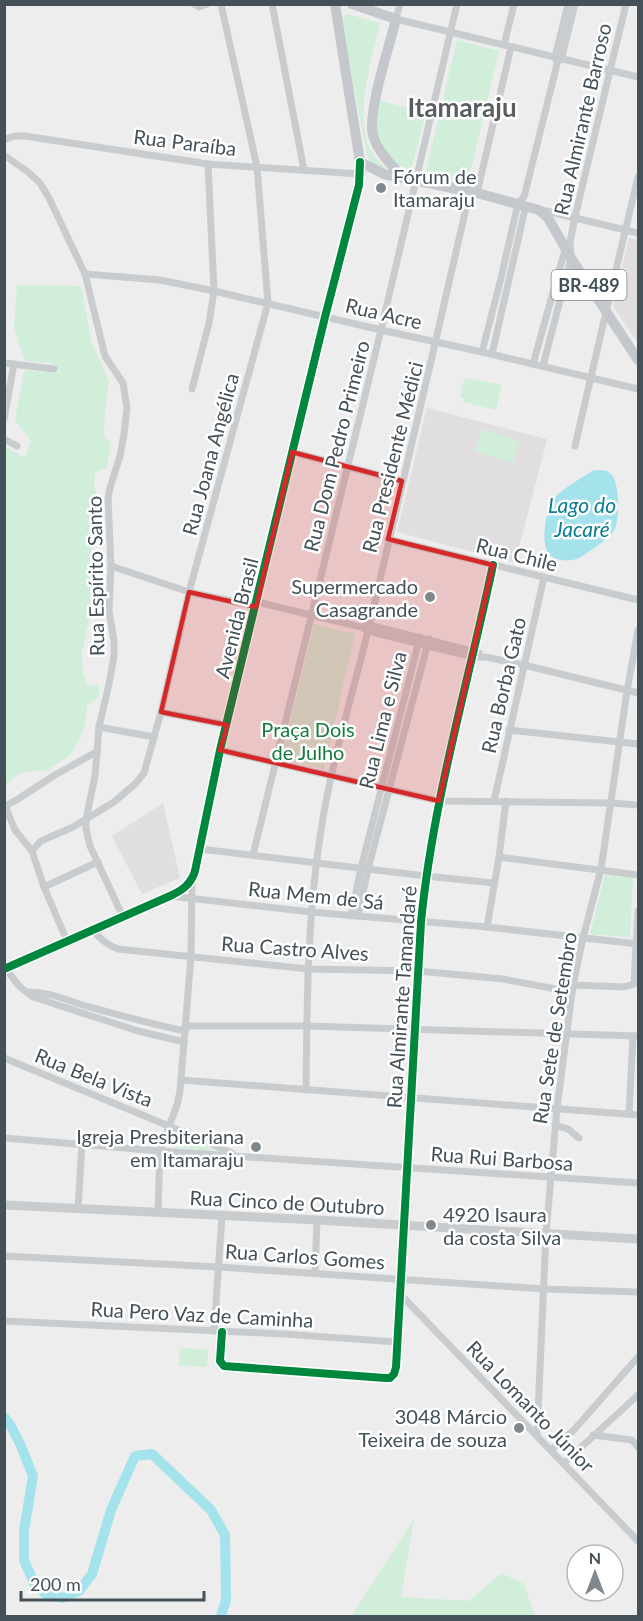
<svg xmlns="http://www.w3.org/2000/svg" width="643" height="1621" viewBox="0 0 643 1621" font-family="Lato,sans-serif">
<rect width="100%" height="100%" fill="#eeeded"/>
<g fill="#e0dedf">
<path d="M629 238 638 240V343L613 306Z"/>
<path d="M427 408 547 439 515 563 397 532Z"/>
<path d="M163 803 180 878 142 894 112 836Z"/>
</g>
<g fill="#d0eed9">
<path d="M347 14 380 23C372 59 353 116 371 151 374 157 381 163 386 169L372 164 367 155 341 20Z"/>
<path d="M457 40 499 51 467 186 425 175Z"/>
<path d="M378 100 426 113 410 174C402 171 398 165 392 159 371 138 376 127 378 100Z"/>
<path d="M17 285 81 286 92 343 109 381 105 411 104 436 111 443 107 468 95 472 94 486 98 497 94 515 91 545 90 615 82 652 83 674 88 686 99 684V697L87 705 85 724 79 741 70 755 48 770 20 773 5 785V447L25 458 31 441 15 420 24 370 61 373 53 363 25 361 19 344 14 326Z"/>
<path d="M469 378 502 385 496 410 463 402 464 398 460 397 464 379 468 380Z"/>
<path d="M482 429 520 441 513 463 475 451Z"/>
<path d="M314 624 355 634 324 769 281 758Z"/>
<path d="M605 875 633 878 630 937 590 934Z"/>
<path d="M172 1131 216 1152 167 1146Z"/>
<path d="M180 1348 208 1350 207 1367 179 1365Z"/>
<path d="M414 1519 401 1597 469 1601 501 1573 524 1584 535 1616H351Z"/>
</g>
<path fill="#a4e3ec" d="M594 470C600 470 606 469 611 474 620 482 620 521 614 531 608 539 590 551 581 557 571 563 550 562 546 549 542 538 546 509 553 500 561 489 582 478 594 470Z"/>
<g fill="none" stroke-linecap="round" stroke-linejoin="round">
<path stroke="#a4e3ec" stroke-width="10" d="M4 1417 11 1426 21 1446 33 1476 24 1531V1560L34 1583 47 1595 63 1598 79 1591 92 1574 111 1510 135 1456 152 1454 211 1510 225 1535 226 1600 221 1616"/>
<g stroke="#c9ccce" stroke-width="7">
<path d="M194 4 199 7 207 4"/>
<path d="M272 4 304 170"/>
<path d="M400 4 396 19 638 77"/>
<path d="M504 45 514 4"/>
<path d="M556 60 555 57 568 4"/>
<path d="M561 60 575 4"/>
<path d="M6 139 15 136H25L208 164 360 174"/>
<path d="M4 155 28 172 40 183 49 198 85 274 105 356 123 383 127 408 124 434 120 456 110 488 108 498 111 566 109 610 114 641V656L109 684 99 727 95 776 86 819V829L90 846 123 917"/>
<path d="M477 193 511 47"/>
<path d="M542 210 638 233"/>
<path d="M85 274 160 280 214 291 381 330 482 352 638 389"/>
<path d="M482 352 501 278 518 203 524 197 557 64"/>
<path d="M492 354 526 205"/>
<path d="M4 363 54 369"/>
<path d="M533 364 566 246"/>
<path d="M543 366 571 258 570 242 575 217 626 4"/>
<path d="M192 389 209 323 214 291 208 164"/>
<path d="M4 419 14 364"/>
<path d="M4 439 17 446"/>
<path d="M575 446 606 312 638 177"/>
<path d="M292 452 402 481"/>
<path d="M388 539 638 600"/>
<path d="M111 566 189 592 256 606"/>
<path d="M257 602 361 627 368 631 473 657H486L524 665 638 693"/>
<path d="M365 626 369 625 479 653"/>
<path d="M161 712 227 725"/>
<path d="M99 727 154 737"/>
<path d="M509 730 638 744"/>
<path d="M220 750 439 801 611 803 638 805"/>
<path d="M494 801 544 577"/>
<path d="M5 806 15 830 32 851 44 887 67 941"/>
<path d="M4 807 18 799 55 775 98 751"/>
<path d="M200 849 426 876 494 883"/>
<path d="M32 851 41 841 73 827 114 802 136 783 144 773 161 712 189 592 268 303 257 167 221 4"/>
<path d="M253 855 381 330 457 4"/>
<path d="M499 857 638 875"/>
<path d="M44 887 98 862"/>
<path d="M170 896 311 912 487 927 638 944"/>
<path d="M351 916 361 868 420 637"/>
<path d="M358 916 368 869 429 639"/>
<path d="M487 927 499 857 506 801"/>
<path d="M93 931C101 939 107 945 118 949L308 969 418 971 503 979 572 992"/>
<path d="M5 968 20 987 33 997 138 1031 184 1042"/>
<path d="M573 985 624 987 634 984 638 911"/>
<path d="M27 992C51 992 63 999 86 1006 119 1015 151 1024 185 1031"/>
<path d="M185 1026H307L638 1036"/>
<path d="M4 1058 169 1126 232 1153"/>
<path d="M181 1080 638 1115"/>
<path d="M306 1090C307 1005 307 921 320 837 330 767 351 700 368 631 402 484 437 338 470 191"/>
<path d="M629 1114 633 1036"/>
<path d="M555 1125 568 1129 579 1138"/>
<path d="M4 1138 160 1151 638 1183"/>
<path d="M78 1209 82 1144"/>
<path d="M158 1213 160 1151 177 1105 180 1091 191 956 192 880"/>
<path d="M4 1256 219 1267 544 1289 638 1292"/>
<path d="M315 1273 317 1220"/>
<path d="M400 1294 638 1541"/>
<path d="M4 1321 284 1334 397 1342"/>
<path d="M214 1331 222 1216"/>
<path d="M222 1332 220 1361 224 1366 385 1378H390L394 1374 396 1367 421 922C433 800 468 684 493 565"/>
<path d="M537 1435 546 1234 557 1108 573 985 583 938 601 869 627 691 638 630"/>
<path d="M593 1435 632 1440 638 1447"/>
<path d="M551 1450 573 1431 638 1357"/>
<path d="M564 1463 638 1395"/>
</g>
<g stroke="#c9ccce" stroke-width="9">
<path d="M4 969 170 896C183 890 191 884 195 871L220 750 325 317 359 185 360 162"/>
<path d="M4 1205 317 1220 638 1239"/>
</g>
<g stroke="#c4c8cc" stroke-width="10">
<path d="M335 4 360 162 384 174 477 193 539 210 548 218 571 258 638 360"/>
<path d="M352 4 396 19C390 45 367 112 373 135 377 151 391 164 402 177"/>
</g>
<g stroke="#fff" stroke-width="11">
<g id="cycleway">
<path d="M4 969 170 896C183 890 191 884 195 871L220 750 325 317 359 185 360 162"/>
<path d="M222 1332 220 1361 224 1366 385 1378H390L394 1374 396 1367 421 922C433 800 468 684 493 565"/>
</g>
</g>
<use href="#cycleway" stroke="#00873e" stroke-width="8"/>
</g>
<path fill="#d62828" fill-opacity="0.2" stroke="#d62828" stroke-width="4.5" stroke-linejoin="round" d="M292 452 402 481 388 539 493 565 439 801 220 750 227 725 161 712 189 592 256 607Z"/>
<g fill="#80888d" stroke="#fff" stroke-width="2">
<circle cx="381" cy="188" r="6"/>
<circle cx="430" cy="597" r="6"/>
<circle cx="256" cy="1147" r="6"/>
<circle cx="431" cy="1225" r="6"/>
<circle cx="519" cy="1428" r="6"/>
</g>
<g text-anchor="middle" dominant-baseline="central" stroke-width="5" stroke-linejoin="round" paint-order="stroke">
<rect fill="#fff" stroke="#7c858b" stroke-width="1.5" x="551.5" y="270" width="75" height="30" rx="4.5"/>
<g font-size="18" font-weight="bold" fill="#445159">
<text x="589" y="285">BR-489</text>
</g>
<g font-size="20" fill="#445159" stroke="#fff">
<text transform="translate(582 119) rotate(-77)">Rua Almirante Barroso</text>
<text transform="translate(185 142) rotate(7)">Rua Paraíba</text>
<text transform="translate(384 313) rotate(13)">Rua Acre</text>
<text transform="translate(336 446) rotate(-76)">Rua Dom Pedro Primeiro</text>
<text transform="translate(210 454) rotate(-75)">Rua Joana Angélica</text>
<text transform="translate(392 457) rotate(-76)">Rua Presidente Médici</text>
<text transform="translate(517 554) rotate(14)">Rua Chile</text>
<text transform="translate(95 576) rotate(-91)">Rua Espírito Santo</text>
<text transform="translate(236 618) rotate(-76)">Avenida Brasil</text>
<text transform="translate(503 685) rotate(-77)">Rua Borba Gato</text>
<text transform="translate(382 720) rotate(-76)">Rua Lima e Silva</text>
<text transform="translate(316 895) rotate(6)">Rua Mem de Sá</text>
<text transform="translate(295 948) rotate(4)">Rua Castro Alves</text>
<text transform="translate(401 997) rotate(-86)">Rua Almirante Tamandaré</text>
<text transform="translate(554 1028) rotate(-81)">Rua Sete de Setembro</text>
<text transform="translate(94 1077) rotate(22)">Rua Bela Vista</text>
<text transform="translate(502 1158) rotate(4)">Rua Rui Barbosa</text>
<text transform="translate(287 1202) rotate(3)">Rua Cinco de Outubro</text>
<text transform="translate(305 1256) rotate(4)">Rua Carlos Gomes</text>
<text transform="translate(202 1314) rotate(3)">Rua Pero Vaz de Caminha</text>
<text transform="translate(531 1406) rotate(46)">Rua Lomanto Júnior</text>
</g>
<g font-size="20" fill="#445159" stroke="#fff" text-anchor="end">
<text x="393" y="176" text-anchor="start">Fórum de<tspan x="393" dy="23">Itamaraju</tspan></text>
<text x="418" y="586">Supermercado<tspan x="418" dy="23">Casagrande</tspan></text>
<text x="244" y="1136">Igreja Presbiteriana<tspan x="244" dy="23">em Itamaraju</tspan></text>
<text x="443" y="1214" text-anchor="start">4920 Isaura<tspan x="443" dy="23">da costa Silva</tspan></text>
<text x="507" y="1416">3048 Márcio<tspan x="507" dy="23">Teixeira de souza</tspan></text>
</g>
<g font-size="20" fill="#157b40" stroke="#fff">
<text x="308" y="729">Praça Dois<tspan x="308" dy="23">de Julho</tspan></text>
</g>
<g font-size="21" font-style="italic" fill="#0b7f90" stroke="#fff">
<text x="582" y="504">Lago do<tspan x="582" dy="24">Jacaré</tspan></text>
</g>
<g font-size="26" font-weight="bold" fill="#595d61" stroke="#fff">
<text x="462" y="107">Itamaraju</text>
</g>
</g>
<rect width="643" height="1621" fill="none" stroke="#445159" stroke-width="12"/>
<g transform="translate(595 1573)"><circle r="28" fill="#ffffff" stroke="#b4b9bd" stroke-width="1.5"/>
<path d="M0-4.5L10 22L0 15L-10 22Z" fill="#80888d"/>
<text y="-9" font-size="16" font-weight="bold" text-anchor="middle" fill="#445159">N</text>
</g>
<path d="M21 1591v9h183v-9" fill="none" stroke="#445159" stroke-width="3"/>
<text x="30" y="1591" font-size="18" fill="#445159" stroke="#ffffff" stroke-width="4.5" paint-order="stroke">200 m</text>
</svg>
